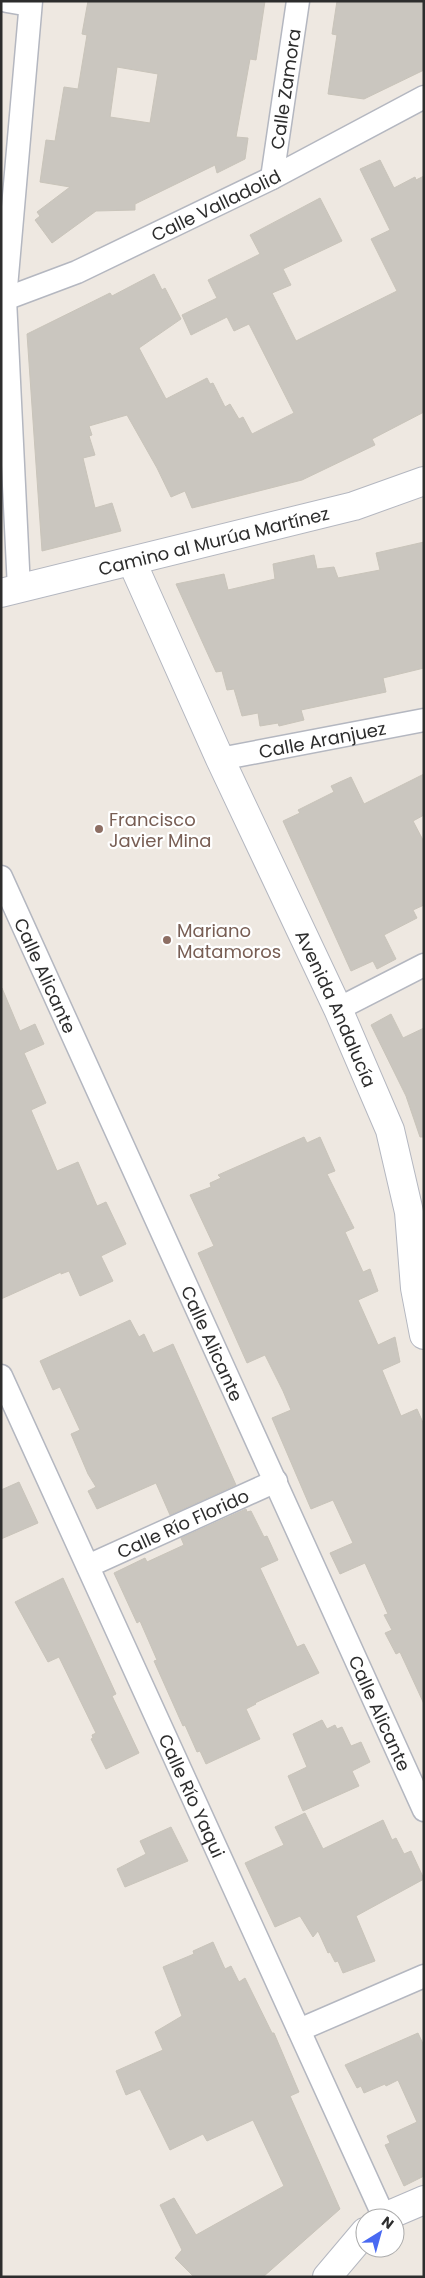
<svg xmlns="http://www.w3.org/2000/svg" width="425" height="2278" viewBox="0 0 425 2278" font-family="Poppins,sans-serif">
<rect width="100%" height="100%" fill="#eee8e1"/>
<g fill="#cac6bf" stroke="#c9c4ba" fill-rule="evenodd">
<path d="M88 1H265L256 60 250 59 236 137 248 138 245 159 217 173 215 165 135 204V210L96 211 52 243 35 220 40 216 37 212 70 187 40 182 46 140 55 141 64 87 78 89 87 35 82 34ZM117 67 158 74 150 123 110 117Z"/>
<path d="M337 1H424V70L364 99 328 94 337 35 332 34Z"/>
<path d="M380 160 394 188 415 177 416 180 424 176V412L372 439 375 445 302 480 192 508 185 491 171 497 157 468 127 415 89 426 92 435 89 436 95 455 83 458 95 508 112 503 121 531 42 551 27 334 110 293 112 296 154 274 162 290 165 288 181 319 139 348 166 399 207 378 210 384 213 383 225 407 230 404 239 419 243 417 252 434 294 413 249 324 234 331 227 317 191 335 182 315 217 298 208 280 260 254 250 235 320 198 342 241 283 269 291 285 272 293 296 341 397 291 371 239 390 230 360 169Z"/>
<path d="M424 542V668L383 678 386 692 301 710 304 720 279 726 278 723 260 726 258 713 242 716 234 689 227 690 222 671 216 672 176 584 224 574 228 590 275 579 273 564 314 555 317 569 334 567 338 578 380 570 376 553Z"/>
<path d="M424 774V815L413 821 424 842V905L413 910 417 918 384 935 396 959 377 969 373 961 351 971 283 821 300 813 298 810 334 792 331 786 351 777 364 804Z"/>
<path d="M2 988 20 1031 35 1024 44 1044 24 1053 46 1103 31 1110 57 1171 78 1162 97 1206 106 1202 126 1244 101 1256 113 1281 80 1296 69 1271 61 1274V1272L1 1299Z"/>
<path d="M391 1014 403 1038 424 1028V1137H420L406 1096 371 1025Z"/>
<path d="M304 1137 307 1143 320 1137 335 1171 327 1174 354 1228 345 1232 363 1272 370 1269 378 1291 358 1300 378 1345 395 1337 400 1362 382 1370 401 1416 417 1409 424 1425V1704L400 1652 396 1654 385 1633 392 1630 384 1615 388 1614 365 1563 340 1574 330 1553 353 1543 333 1500 311 1509 272 1418 291 1410 283 1391 265 1355 247 1363 198 1253 214 1246 190 1195 211 1187 210 1183 221 1178 218 1175Z"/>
<path d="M130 1320 139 1337 144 1334 153 1353 173 1344 236 1485 170 1515 156 1483 97 1509 88 1491 96 1487 88 1474 71 1434 80 1430 60 1387 53 1390 40 1361Z"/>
<path d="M19 1482 38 1523 1 1539V1490Z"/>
<path d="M246 1509 247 1512 251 1511 264 1537 267 1536 278 1560 260 1568 297 1647 304 1644 319 1673 255 1703 256 1704 246 1709 260 1739 206 1764 200 1751 197 1752 185 1725 183 1726 154 1661 157 1660 140 1621 137 1623 114 1573 145 1558 147 1562 184 1545 181 1538Z"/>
<path d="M63 1578 116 1694 112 1696 139 1753 106 1769 91 1739 93 1738 92 1735 96 1733 59 1657 48 1662 15 1602Z"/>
<path d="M322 1720 327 1729 335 1725 337 1729 342 1727 351 1746 361 1742 370 1762 352 1771 359 1786 303 1811 288 1776 307 1767 293 1734Z"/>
<path d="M305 1813 323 1849 383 1820 392 1840 396 1838 404 1854 411 1851 424 1879 356 1916 375 1961 343 1973 338 1961 335 1962 330 1952 328 1953 318 1931 313 1937 300 1916 275 1927 245 1863 284 1845 275 1827Z"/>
<path d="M171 1827 188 1861 125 1887 117 1869 146 1854 140 1841Z"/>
<path d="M213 1942 225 1969 231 1966 239 1982 245 1978 272 2033H274L299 2092 290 2096 340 2209 263 2277H194L175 2258 182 2250 160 2205 174 2198 196 2235 284 2186 253 2120 207 2141 203 2134 170 2150 140 2089 126 2095 116 2071 163 2050 155 2032 182 2016 163 1967 194 1954 193 1951Z"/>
<path d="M418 2033 424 2046V2176L404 2186 385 2145 390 2143 387 2136 417 2122 398 2080 386 2086 385 2084 364 2093 361 2086 357 2088 345 2065Z"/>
</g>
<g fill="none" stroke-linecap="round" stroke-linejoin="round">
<g stroke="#b4b7c0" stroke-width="25">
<g id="minor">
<path d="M7 1 30 5"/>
<path id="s1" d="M272 178 298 1"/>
<path id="s2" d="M1 298 5 299 77 272 272 178 424 97"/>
<path d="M19 589 5 299 31 1"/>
<path id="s3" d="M220 759 424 720"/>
<path id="s4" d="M1 877 424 1810"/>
<path d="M338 1009 424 965"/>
<path id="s5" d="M1 1376 384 2217"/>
<path id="s6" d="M88 1566 276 1481"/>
<path d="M299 2030 424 1976"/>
</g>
</g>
<g stroke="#b4b7c0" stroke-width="30">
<g id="tertiary">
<path id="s7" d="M132 562 220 759 338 1009 390 1130 409 1212 415 1288 424 1335"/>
<path id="s8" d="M1 593 354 506 424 481"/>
<path d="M382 2218 424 2200"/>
<path d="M327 2277 365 2232"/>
</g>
</g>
<use href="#minor" stroke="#fff" stroke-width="22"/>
<use href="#tertiary" stroke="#fff" stroke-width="28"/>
</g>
<g fill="#8d6e63" stroke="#fff" stroke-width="2">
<circle cx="99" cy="829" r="5"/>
<circle cx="167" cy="940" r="5"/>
</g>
<g text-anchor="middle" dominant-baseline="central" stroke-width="4.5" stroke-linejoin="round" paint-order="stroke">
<g font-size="18" fill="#2d2d2d" stroke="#fff">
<text stroke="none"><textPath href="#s1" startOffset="90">Calle Zamora</textPath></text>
<text stroke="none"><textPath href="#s2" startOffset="235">Calle Valladolid</textPath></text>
<text stroke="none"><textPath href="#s8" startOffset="219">Camino al Murúa Martínez</textPath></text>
<text stroke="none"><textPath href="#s3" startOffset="104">Calle Aranjuez</textPath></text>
<text stroke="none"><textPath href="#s4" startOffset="108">Calle Alicante</textPath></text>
<text stroke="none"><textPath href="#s7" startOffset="491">Avenida Andalucía</textPath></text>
<text stroke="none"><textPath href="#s4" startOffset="512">Calle Alicante</textPath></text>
<text stroke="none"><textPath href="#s6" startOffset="104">Calle Río Florido</textPath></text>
<text stroke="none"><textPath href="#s4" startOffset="918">Calle Alicante</textPath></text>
<text stroke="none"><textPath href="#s5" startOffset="461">Calle Río Yaqui</textPath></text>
</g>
<g font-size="18" fill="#785e54" stroke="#fff" text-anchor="start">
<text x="109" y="819">Francisco<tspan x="109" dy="21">Javier Mina</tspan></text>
<text x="177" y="930">Mariano<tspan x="177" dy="21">Matamoros</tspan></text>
</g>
</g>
<rect width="425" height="2278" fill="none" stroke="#2d2d2d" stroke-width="5"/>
<g transform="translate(380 2233) rotate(37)"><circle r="24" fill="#ffffff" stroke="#ababab"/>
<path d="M0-4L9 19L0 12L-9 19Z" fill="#4969f2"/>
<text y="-8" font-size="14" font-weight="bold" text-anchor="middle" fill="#2d2d2d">N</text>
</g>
</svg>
